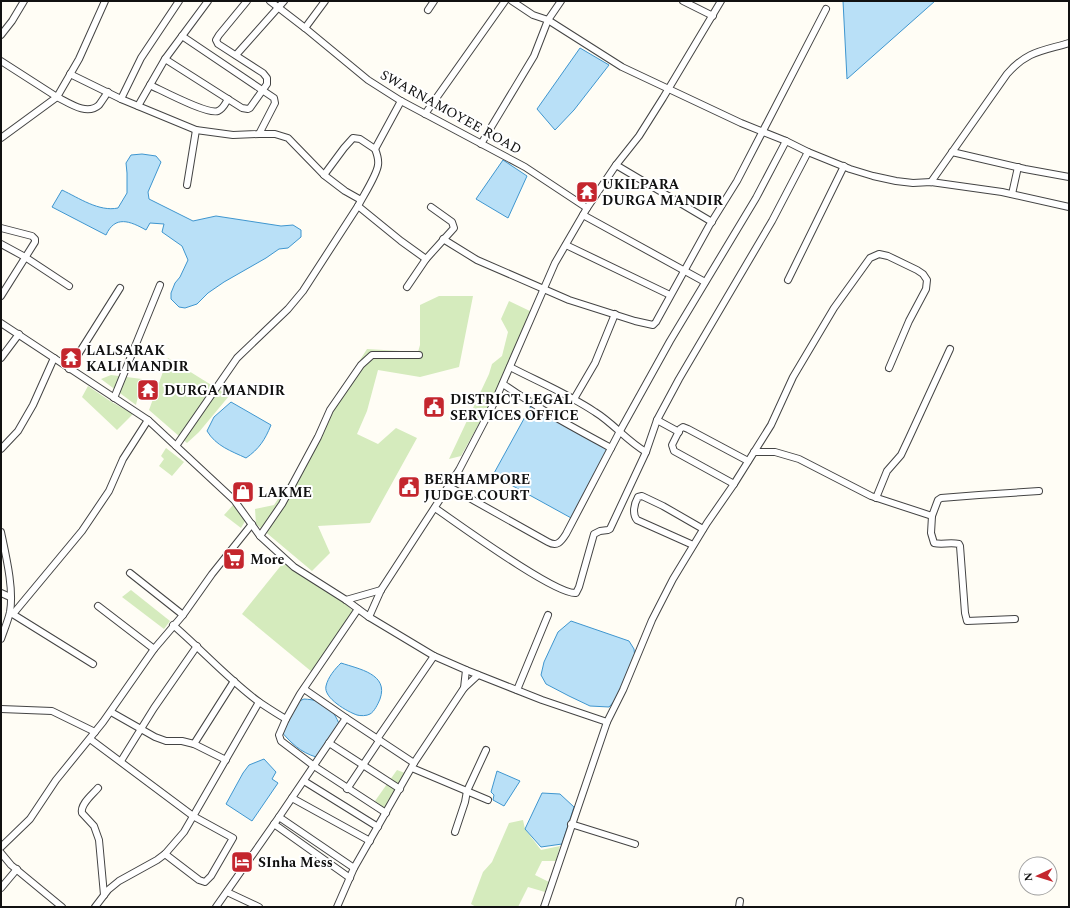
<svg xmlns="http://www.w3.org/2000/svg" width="1070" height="908" viewBox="0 0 1070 908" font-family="Spectral,serif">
<rect width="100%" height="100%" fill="#fffdf5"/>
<g fill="#d5ebbd">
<path d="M439 296H473L459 367 420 377 378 370 367 411 357 434 378 444 396 428 417 438 370 523 318 526 330 553 312 571 256 524 255 509 274 505 300 466 322 420 367 349 418 352 420 345V305Z"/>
<path d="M509 301 532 312 491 402 461 456 449 459 489 374 492 364 502 356 508 332 501 319Z"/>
<path d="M168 358 229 396 199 432 187 443 149 410Z"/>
<path d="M111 375 142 379 136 405 101 379Z"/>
<path d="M88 386 110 401 133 414 117 430 82 397Z"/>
<path d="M166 448 184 462 172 476 159 466 164 459 161 456Z"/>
<path d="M234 504 248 516 241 528 224 515Z"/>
<path d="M283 563 338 597 354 612 312 672 242 614Z"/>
<path d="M131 590 170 621 164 629 122 597Z"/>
<path d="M397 770 405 773 385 809 375 801Z"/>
<path d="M523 820 525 829 541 850 560 846 556 861H542L535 875 549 882 545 892 528 887 518 907H476L471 904 483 872 492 862 509 823Z"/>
</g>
<g fill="#b9e0f7" stroke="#3f96cf">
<path d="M843 1H935L847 79Z"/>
<path d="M580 48 609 65 574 110 555 130 537 109Z"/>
<path d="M142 154 156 156 161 162 148 192 149 199 193 221 216 216 281 226 293 225 301 230V237L288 248 279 249 266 258 224 282 208 293 197 304 185 308 179 307 171 299V293L175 283 180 277 188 260 182 246 162 232 164 224 150 223 146 230C130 221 115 215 106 235L52 207 62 190C79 198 99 212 118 208L127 193V173L126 163 131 155Z"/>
<path d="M503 160 527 176 508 218 476 199Z"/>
<path d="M231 402 271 425C265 440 259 449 246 458 231 451 216 446 207 431L214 417Z"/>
<path d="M531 406 610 447 573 519 493 475Z"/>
<path d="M571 621 629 641 634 649 635 658 620 695 609 707 590 706 569 696 546 684 541 675 544 662 558 632Z"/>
<path d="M341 663C359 669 389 674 380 699 378 704 374 712 370 714 367 716 360 716 357 715 348 712 323 698 326 686 328 677 335 669 341 663Z"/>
<path d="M304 699C324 700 333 708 340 726L316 757C300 752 291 743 280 730L297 702Z"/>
<path d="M264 759 276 772 272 779 278 783 252 821 226 804 243 773 249 765Z"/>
<path d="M497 771 520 781 504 806 493 800 494 795 491 792Z"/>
<path d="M542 793 560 794 574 807 562 844 541 847 525 829Z"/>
</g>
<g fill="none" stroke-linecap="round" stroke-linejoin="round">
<g stroke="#444" stroke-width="8">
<g id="minor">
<path d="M105 1 79 59 57 97C69 103 87 116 99 105 102 101 105 96 108 92"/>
<path d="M270 1 305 28 368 80 401 101 525 167 587 208"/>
<path d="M512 1 533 15 548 20 622 67 741 123 786 141 808 152 850 169 873 176 896 181 913 183 931 182 1002 192 1069 207"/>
<path d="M683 1 713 16"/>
<path d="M428 10 434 1"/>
<path d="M305 28 325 1"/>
<path d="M1 35 12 21 24 1"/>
<path d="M236 55 284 1"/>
<path d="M165 59 242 108 248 109 250 108 267 84V78L263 73 218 44 216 40 219 35 247 1"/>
<path d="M1 61 57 97 1 138"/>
<path d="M70 74 121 99 196 130 233 135 259 134 275 103 274 98 182 36"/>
<path d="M150 85C163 91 208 115 218 111 223 109 225 104 228 99"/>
<path d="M121 99 141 58 179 1"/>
<path d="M138 106 165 59 208 1"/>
<path d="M425 114 505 1"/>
<path d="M259 134H275L288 138 324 175"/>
<path d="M481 144 534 56 548 20 561 1"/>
<path d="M375 149 401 101"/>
<path d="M952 152 1025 169 1069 177"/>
<path d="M616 165 712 222"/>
<path d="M931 182 1007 74C1027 51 1042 51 1069 43"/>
<path d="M187 185 196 130"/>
<path d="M1012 194 1018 167"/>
<path d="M358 206 401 241 426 259"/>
<path d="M583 215 705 282"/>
<path d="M1 228 32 236 35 239V242L1 296"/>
<path d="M443 239 477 260 569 300 635 321 653 325 656 322 709 226 737 181 826 9"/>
<path d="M1 244 25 257 69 286"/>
<path d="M566 245 670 295"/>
<path d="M788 280 844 166"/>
<path d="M407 287 426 259 454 228 452 222 431 207"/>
<path d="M1 323 148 420 234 500 260 536 294 567 346 600 369 617 381 590 459 470 494 403 555 263 587 208 616 165 639 136 663 98 721 1"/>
<path d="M1 358 19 334"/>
<path d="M510 367C539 382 568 394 595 412 613 423 627 441 646 452"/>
<path d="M69 369 120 288"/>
<path d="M503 384C537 408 574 428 611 448"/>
<path d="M114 398 160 285"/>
<path d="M574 399 595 363 615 314"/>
<path d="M657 420 679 432"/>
<path d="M176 446 237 358 288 309 303 291 358 206C363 196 377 175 378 165 379 159 377 154 375 149L360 139 353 138 344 148 324 175 345 191 361 200"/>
<path d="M1 449 18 431 33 405 54 358"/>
<path d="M754 452H775L799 459 871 496 932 516 938 500 941 498 979 495 1039 491"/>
<path d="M734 484 674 451 672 445 680 429 683 427 688 429 748 461"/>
<path d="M448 486 548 542C557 547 561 542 566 534L620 431 670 341 756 198 786 141"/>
<path d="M876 498 887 471 901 455 909 438 950 349"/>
<path d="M435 508C457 523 555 595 576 593L579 587 594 534 600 531 608 530 610 529 646 452 657 420 679 379 772 221 808 152"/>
<path d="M932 516 931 533 934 543C942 545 950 542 959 544L960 546 965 613 967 621 1015 619"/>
<path d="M1 532C6 556 14 589 10 612 8 621 4 630 1 639"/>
<path d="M260 536 282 504 318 437 330 410 361 365 372 355H419"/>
<path d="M693 545 637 520C632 514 634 504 638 497L642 496 663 506 703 529"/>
<path d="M130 573 183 615"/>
<path d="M1 593 10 597"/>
<path d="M346 600 381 590"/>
<path d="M98 606 154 649"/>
<path d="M11 613 93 664"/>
<path d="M13 614 82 531 109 491 123 459 148 420"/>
<path d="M173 625C202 650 229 680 259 702 268 708 277 714 286 719L300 694 358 609"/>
<path d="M466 670 542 700 607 722"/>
<path d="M464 688 478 675"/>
<path d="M304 689 346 718"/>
<path d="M517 690 548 615"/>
<path d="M1 709 52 711 95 732"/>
<path d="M111 712 155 737 166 741H182L194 744 226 760"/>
<path d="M286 719 279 735 281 741 314 766 386 813"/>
<path d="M90 739 193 816 233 838 211 876 205 882 199 880 165 854"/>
<path d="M377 739 434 656"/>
<path d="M329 743 400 789"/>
<path d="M194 744 234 681"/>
<path d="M121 761 154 708 197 646"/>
<path d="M412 768 488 800"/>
<path d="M304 781 378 827"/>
<path d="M98 788C93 794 80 804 82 813L94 826 99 840 104 895"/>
<path d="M347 789 379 741"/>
<path d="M292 798 370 841"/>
<path d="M279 817 354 868"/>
<path d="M274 824 350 878"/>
<path d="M571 824 635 844"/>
<path d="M455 832 465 802 467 791 486 750"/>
<path d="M1 847 30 819 56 780 103 722 154 649 183 615 212 574 252 524"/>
<path d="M1 853 11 865 62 907"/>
<path d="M1 888 17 869"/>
<path d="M227 892 259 907"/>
<path d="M95 907 108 890 119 881 157 860 165 854 184 832 259 702"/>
<path d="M216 907 279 817 346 718 414 763"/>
<path d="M337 907 354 868 414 763 464 688 466 670 434 656 369 617"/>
<path d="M544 907 607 722 623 690 652 620 673 579 707 523 734 484 771 425 793 377 834 308 870 258 879 254 888 256 917 270 923 274 927 280 926 289 909 321 889 368"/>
<path d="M739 907 740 901"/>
</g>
</g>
<use href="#minor" stroke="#fff" stroke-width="6"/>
</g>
<defs>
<g id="temple-square" transform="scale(1.15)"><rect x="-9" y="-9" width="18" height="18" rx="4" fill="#c4262e" stroke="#fff"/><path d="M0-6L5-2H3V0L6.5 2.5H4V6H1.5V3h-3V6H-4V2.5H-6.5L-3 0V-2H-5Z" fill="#fff"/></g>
<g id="civic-square" transform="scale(1.15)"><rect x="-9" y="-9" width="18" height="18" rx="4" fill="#c4262e" stroke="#fff"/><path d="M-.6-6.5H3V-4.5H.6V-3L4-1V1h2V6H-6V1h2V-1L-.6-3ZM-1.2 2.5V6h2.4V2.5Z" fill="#fff"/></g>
<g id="shop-square" transform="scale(1.15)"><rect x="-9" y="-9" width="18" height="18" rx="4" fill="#c4262e" stroke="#fff"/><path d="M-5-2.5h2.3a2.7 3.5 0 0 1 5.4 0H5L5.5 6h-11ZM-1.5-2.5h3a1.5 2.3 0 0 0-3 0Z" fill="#fff"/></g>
<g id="supermarket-square" transform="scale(1.15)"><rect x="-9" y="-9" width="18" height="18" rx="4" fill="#c4262e" stroke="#fff"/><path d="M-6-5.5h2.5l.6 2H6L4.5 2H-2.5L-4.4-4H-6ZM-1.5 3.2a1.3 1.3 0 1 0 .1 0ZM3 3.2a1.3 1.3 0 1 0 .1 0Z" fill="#fff"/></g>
<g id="hotel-square" transform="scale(1.15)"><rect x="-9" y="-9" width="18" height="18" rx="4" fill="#c4262e" stroke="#fff"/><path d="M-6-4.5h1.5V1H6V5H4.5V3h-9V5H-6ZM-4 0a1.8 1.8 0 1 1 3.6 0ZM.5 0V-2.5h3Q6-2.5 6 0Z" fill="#fff"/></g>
</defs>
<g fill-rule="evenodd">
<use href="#temple-square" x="587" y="192"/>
<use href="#temple-square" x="71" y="358"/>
<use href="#temple-square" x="148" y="390"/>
<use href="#civic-square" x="434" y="407"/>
<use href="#civic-square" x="409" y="487"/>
<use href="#shop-square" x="243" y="492"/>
<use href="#supermarket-square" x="234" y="559"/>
<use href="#hotel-square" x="242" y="862"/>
</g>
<g text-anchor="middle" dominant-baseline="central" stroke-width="4" stroke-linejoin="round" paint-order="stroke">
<g font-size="14" fill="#111" stroke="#fff">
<text transform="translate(451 112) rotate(29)">SWARNAMOYEE ROAD</text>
</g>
<g font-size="14" font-weight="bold" fill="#111" stroke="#fff" text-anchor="start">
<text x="602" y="184">UKILPARA<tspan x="602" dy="16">DURGA MANDIR</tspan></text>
<text x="86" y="350">LALSARAK<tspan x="86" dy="16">KALI MANDIR</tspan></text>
<text x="164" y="390">DURGA MANDIR</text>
<text x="450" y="399">DISTRICT LEGAL<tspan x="450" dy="16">SERVICES OFFICE</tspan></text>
<text x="424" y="479">BERHAMPORE<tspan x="424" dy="16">JUDGE COURT</tspan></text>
<text x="258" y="492">LAKME</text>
<text x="250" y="559">More</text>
<text x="258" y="862">SInha Mess</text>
</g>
</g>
<rect width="1070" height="908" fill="none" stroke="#111111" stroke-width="4"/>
<g transform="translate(1038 876) rotate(266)"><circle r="19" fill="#ffffff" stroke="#a0a0a0"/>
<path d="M0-3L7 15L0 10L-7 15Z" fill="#c4262e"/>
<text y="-6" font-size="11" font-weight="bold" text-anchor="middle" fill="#111111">N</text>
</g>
</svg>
